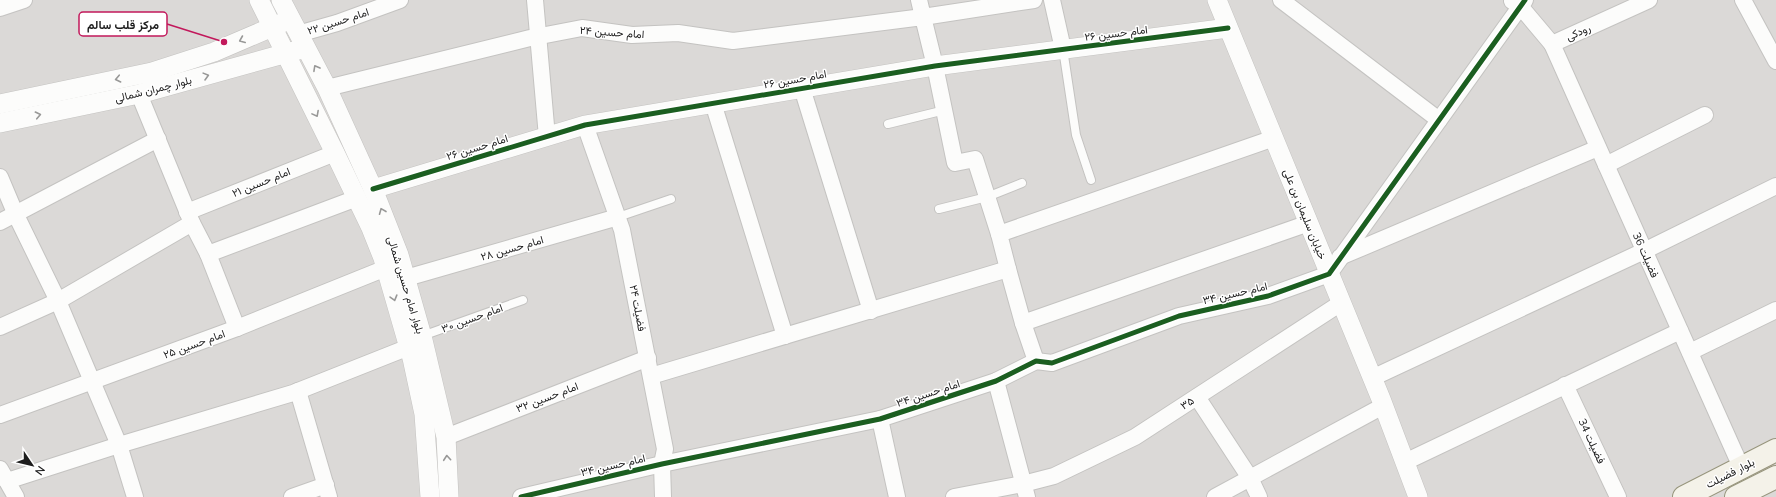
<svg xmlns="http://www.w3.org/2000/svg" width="1776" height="497" viewBox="0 0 1776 497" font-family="Mulish,Vazirmatn,sans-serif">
<rect width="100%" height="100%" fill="#ece9e5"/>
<rect fill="#dbd9d7" x="0" y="0" width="1776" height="497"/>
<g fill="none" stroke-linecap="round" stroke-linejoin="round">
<g stroke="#c4c3c1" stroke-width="10">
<g id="service">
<path d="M1063 49 1076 135 1091 180"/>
<path d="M888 124 945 110"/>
<path d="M939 209 987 197 1022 183"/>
<path d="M618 217 671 199"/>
<path d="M422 336 523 300"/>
</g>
</g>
<g stroke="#c4c3c1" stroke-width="18">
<g id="minor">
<path d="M535 0 547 137"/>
<path d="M919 0 923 17 1034 0"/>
<path d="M1052 0 1063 49"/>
<path d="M1281 0 1439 120"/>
<path d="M1743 0 1776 61"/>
<path d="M1512 1 1520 6 1552 44 1649 0"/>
<path d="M0 8 24 0"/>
<path d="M298 34 337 23 400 0"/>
<path d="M1552 44 1741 467"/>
<path d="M327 88 530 38 582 28 632 35 678 33 733 41 923 17 935 66 955 163 975 159 999 234"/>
<path d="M802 88 871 311"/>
<path d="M139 94 192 223 208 254 357 198"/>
<path d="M713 103 785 336"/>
<path d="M585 125 622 230 665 449 662 464 663 497"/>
<path d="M1606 165 1705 115"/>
<path d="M0 177 16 215 58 301 119 445 135 497"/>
<path d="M187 212 335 153"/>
<path d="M0 222 158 139"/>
<path d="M208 254 237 328"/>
<path d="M1340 257 1598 148"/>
<path d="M1008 269 1023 323 1309 223"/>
<path d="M406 278 618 217"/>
<path d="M1023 323 1036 361"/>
<path d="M0 327 58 301 192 223"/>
<path d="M1690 352 1776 310"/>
<path d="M651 376 1008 269 999 234 1274 138"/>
<path d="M1372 378 1644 251 1776 186"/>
<path d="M996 381 1027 497"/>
<path d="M1565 385 1618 497"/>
<path d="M298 391 329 497"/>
<path d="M1197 397 1250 478 1259 497"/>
<path d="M0 415 237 328 386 268"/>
<path d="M880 419 897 497"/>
<path d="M446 437 648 358"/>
<path d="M1405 462 1680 331"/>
<path d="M0 469 16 497"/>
<path d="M7 481 119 445 293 393 409 347"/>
<path d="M292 497 326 485"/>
<path d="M521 497 662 464 880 419 996 381 1036 361 1052 363 1179 316 1268 296 1329 274 1525 0"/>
<path d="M954 497 1023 484 1054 476 1135 437 1341 303"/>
<path d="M1215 497 1383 406"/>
</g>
</g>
<g stroke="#c4c3c1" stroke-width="20">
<g id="tertiary">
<path d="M259 0 335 153 371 228 383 258 412 358 424 414 430 497"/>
<path d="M281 0 327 88 373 189 399 255 422 336 446 437 449 497"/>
<path d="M1217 0 1381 399 1418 497"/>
<path d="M0 104 152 72 214 52 284 22"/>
<path d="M0 123 139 94 298 50"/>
<path d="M373 189 585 125 935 66 1228 28"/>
</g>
</g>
<g stroke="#97957c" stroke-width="24">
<g id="secondary">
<path d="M1684 497 1776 450"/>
<path d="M1736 497 1776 477"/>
</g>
</g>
<use href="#service" stroke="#fcfcfb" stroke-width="8"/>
<use href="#minor" stroke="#fcfcfb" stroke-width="16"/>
<use href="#tertiary" stroke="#fcfcfb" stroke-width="19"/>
<use href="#secondary" stroke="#f4f2e9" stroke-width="22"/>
<g stroke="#fff" stroke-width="8">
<g id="cycleway">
<path d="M373 189 585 125 935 66 1228 28"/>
<path d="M521 497 662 464 880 419 996 381 1036 361 1052 363 1179 316 1268 296 1329 274 1525 0"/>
</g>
</g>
<use href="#cycleway" stroke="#1b5e20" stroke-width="5"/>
</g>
<defs><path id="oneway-chevron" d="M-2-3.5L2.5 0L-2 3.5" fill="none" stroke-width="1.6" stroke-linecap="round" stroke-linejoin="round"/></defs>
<g stroke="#989897">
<use href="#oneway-chevron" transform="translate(242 40) rotate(157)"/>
<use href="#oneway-chevron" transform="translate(316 68) rotate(-119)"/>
<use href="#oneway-chevron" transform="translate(206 76) rotate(-15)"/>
<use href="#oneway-chevron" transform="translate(118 79) rotate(168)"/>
<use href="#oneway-chevron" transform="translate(316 114) rotate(62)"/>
<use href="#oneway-chevron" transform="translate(38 115) rotate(-12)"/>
<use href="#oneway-chevron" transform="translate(382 211) rotate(-112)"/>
<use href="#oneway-chevron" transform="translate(394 298) rotate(74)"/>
<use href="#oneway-chevron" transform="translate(447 458) rotate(-95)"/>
</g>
<g text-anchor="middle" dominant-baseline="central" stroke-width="3" stroke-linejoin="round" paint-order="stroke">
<g font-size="11" fill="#1d1d1d" stroke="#fff">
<text transform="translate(338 21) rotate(-18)">امام حسین ۲۲</text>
<text transform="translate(612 32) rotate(4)">امام حسین ۲۴</text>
<text transform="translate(1578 32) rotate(-24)">رودکی</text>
<text transform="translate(1116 33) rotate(-7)">امام حسین ۲۶</text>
<text transform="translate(795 79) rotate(-10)">امام حسین ۲۶</text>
<text transform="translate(153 89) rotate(-14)">بلوار چمران شمالی</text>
<text transform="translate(477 147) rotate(-17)">امام حسین ۲۶</text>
<text transform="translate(261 182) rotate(-22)">امام حسین ۲۱</text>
<text transform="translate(1305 214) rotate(68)">خیابان سلیمان بن علی</text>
<text transform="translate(512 248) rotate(-16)">امام حسین ۲۸</text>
<text transform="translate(1646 255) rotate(66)">فضیلت 36</text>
<text transform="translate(406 285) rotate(73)">بلوار امام حسین شمالی</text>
<text transform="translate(1235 293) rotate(-13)">امام حسین ۳۴</text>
<text transform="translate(638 308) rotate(79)">فضیلت ۲۴</text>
<text transform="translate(472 318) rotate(-20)">امام حسین ۳۰</text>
<text transform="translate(194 344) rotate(-20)">امام حسین ۲۵</text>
<text transform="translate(928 393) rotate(-18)">امام حسین ۳۴</text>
<text transform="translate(547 397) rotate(-21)">امام حسین ۳۲</text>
<text transform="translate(1187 403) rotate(-33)">۳۵</text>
<text transform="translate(1592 441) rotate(65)">فضیلت 34</text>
<text transform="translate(613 465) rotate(-13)">امام حسین ۳۴</text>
<text transform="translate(1730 473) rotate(-27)">بلوار فضیلت</text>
</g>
</g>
<path fill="none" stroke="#c2185b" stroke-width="1.5" d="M224 42L167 24"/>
<circle fill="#c2185b" stroke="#fff" stroke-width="1.5" cx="224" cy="42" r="4"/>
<rect fill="#fff" stroke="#c2185b" stroke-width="1.5" x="79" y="12" width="88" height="24" rx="4"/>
<g font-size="12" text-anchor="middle" font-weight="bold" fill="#1d1d1d">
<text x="123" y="29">مرکز قلب سالم</text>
</g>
<g transform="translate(32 465) rotate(125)" stroke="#ffffff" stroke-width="3" paint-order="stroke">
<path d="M0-3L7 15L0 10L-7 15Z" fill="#1d1d1d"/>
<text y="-6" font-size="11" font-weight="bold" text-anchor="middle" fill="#1d1d1d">N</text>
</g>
</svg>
